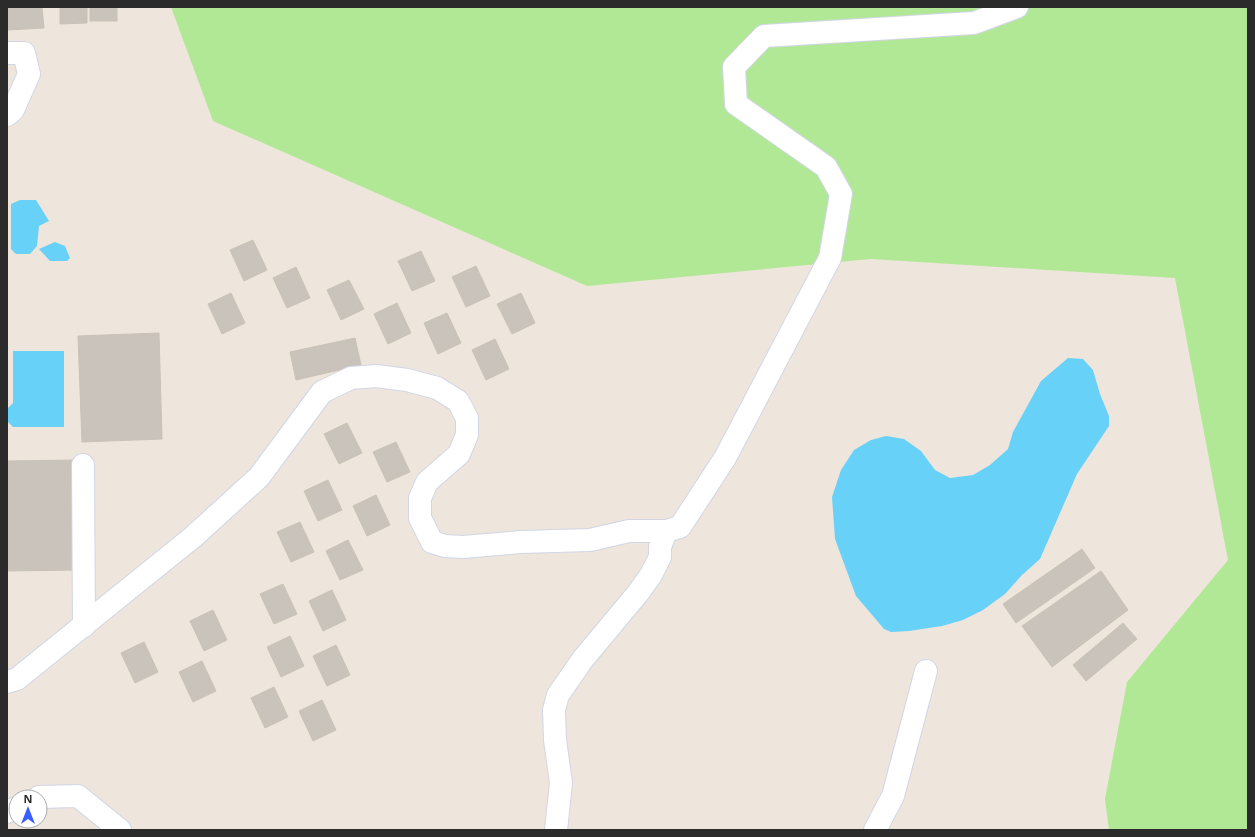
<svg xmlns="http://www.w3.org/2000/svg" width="1255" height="837" viewBox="0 0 1255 837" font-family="'Open Sans',sans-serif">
<rect width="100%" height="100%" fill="#eee6dc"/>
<path fill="#b1e895" d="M171 7H1248V830H1109L1105 799 1127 682 1228 560 1175 278 871 259 587 286 213 121Z"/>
<g fill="#68d1f7">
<path d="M20 200H36L49 221 39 226 37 246 30 254H16L11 249V204Z"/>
<path d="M55 242 65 246 70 258 67 261H50L39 249Z"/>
<path d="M13 351H64V427H13L7 421V409L13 403Z"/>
<path d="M1068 358 1083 359 1093 370 1100 394 1109 416V426L1077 474 1040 559 1022 575 1005 594 983 610 963 620 942 626 909 631 891 632 884 629 856 596 835 539 832 497 841 470 854 450 871 440 886 436 904 439 921 451 935 470 950 478 973 475 990 465 1008 449 1013 432 1041 381Z"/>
</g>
<g fill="#c9c3bc" stroke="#cac2b6">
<path d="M7 7H42L44 28 7 30Z"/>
<path d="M60 7H87V23L60 24Z"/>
<rect x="90" y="7" width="27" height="14"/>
<path d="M253 240 267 270 244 281 230 250Z"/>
<path d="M421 251 435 281 412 291 398 261Z"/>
<path d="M476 266 490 296 466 307 452 277Z"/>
<path d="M296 267 310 298 287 308 273 278Z"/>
<path d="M349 280 364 309 341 320 327 290Z"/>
<path d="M231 293 245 323 222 334 208 304Z"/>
<path d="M521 293 535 323 512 334 497 304Z"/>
<path d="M397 303 411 333 388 344 374 314Z"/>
<path d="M447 313 461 343 438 354 424 323Z"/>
<path d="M159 333 162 439 82 442 78 336Z"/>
<path d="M355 338 361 365 296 380 290 352Z"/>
<path d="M495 339 509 369 486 380 472 350Z"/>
<path d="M347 423 362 453 339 464 324 434Z"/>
<path d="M396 442 410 472 387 482 373 452Z"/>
<path d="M76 460V570L7 571V461Z"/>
<path d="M328 480 342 510 318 521 304 491Z"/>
<path d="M376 495 390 525 367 536 353 506Z"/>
<path d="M300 522 314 552 291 562 277 532Z"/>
<path d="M348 540 363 570 340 580 326 551Z"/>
<path d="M1082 549 1095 568 1016 623 1003 604Z"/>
<path d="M1101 571 1128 610 1052 667 1022 626Z"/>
<path d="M283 584 297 614 274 624 260 594Z"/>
<path d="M332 590 346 620 323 631 309 601Z"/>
<path d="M213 610 227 640 204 651 190 621Z"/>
<path d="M1123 623 1137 639 1086 681 1073 665Z"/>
<path d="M290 636 304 666 281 677 267 647Z"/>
<path d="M144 642 158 672 135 683 121 653Z"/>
<path d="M336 645 350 675 327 686 313 656Z"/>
<path d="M202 661 216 691 193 702 179 672Z"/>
<path d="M274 687 288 717 265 728 251 698Z"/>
<path d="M322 700 336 730 313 741 299 711Z"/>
</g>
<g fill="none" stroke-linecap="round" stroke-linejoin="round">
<g stroke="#d1d5e5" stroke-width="24">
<g id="minor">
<path d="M7 53H24L29 74 13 110 7 115"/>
<path d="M83 465 84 626"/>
<path d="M7 682 17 679 193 537 259 477 322 392 351 378 376 376 407 380 437 388 458 401 467 418V435L459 454 427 482 420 498V518L432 542 445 546 463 547 521 542 590 540 629 531H666L680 527 725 458 830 258 841 194 826 167 736 104 734 67 764 36 974 23 1017 7"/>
<path d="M39 797 78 796 120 830"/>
<path d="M7 812 16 808"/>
<path d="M556 830 561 783 555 740 554 710 558 695 583 659 638 593 651 575 660 557V547L666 531"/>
<path d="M875 830 893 796 926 671"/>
</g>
</g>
<use href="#minor" stroke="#fff" stroke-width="22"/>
</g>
<rect width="1255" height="837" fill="none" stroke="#2b2b2b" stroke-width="16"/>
<g transform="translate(28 809)"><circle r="19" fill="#ffffff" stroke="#aaaaaa"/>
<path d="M0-3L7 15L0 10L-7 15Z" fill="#385eff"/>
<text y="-6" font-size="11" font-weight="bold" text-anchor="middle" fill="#2b2b2b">N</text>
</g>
</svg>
